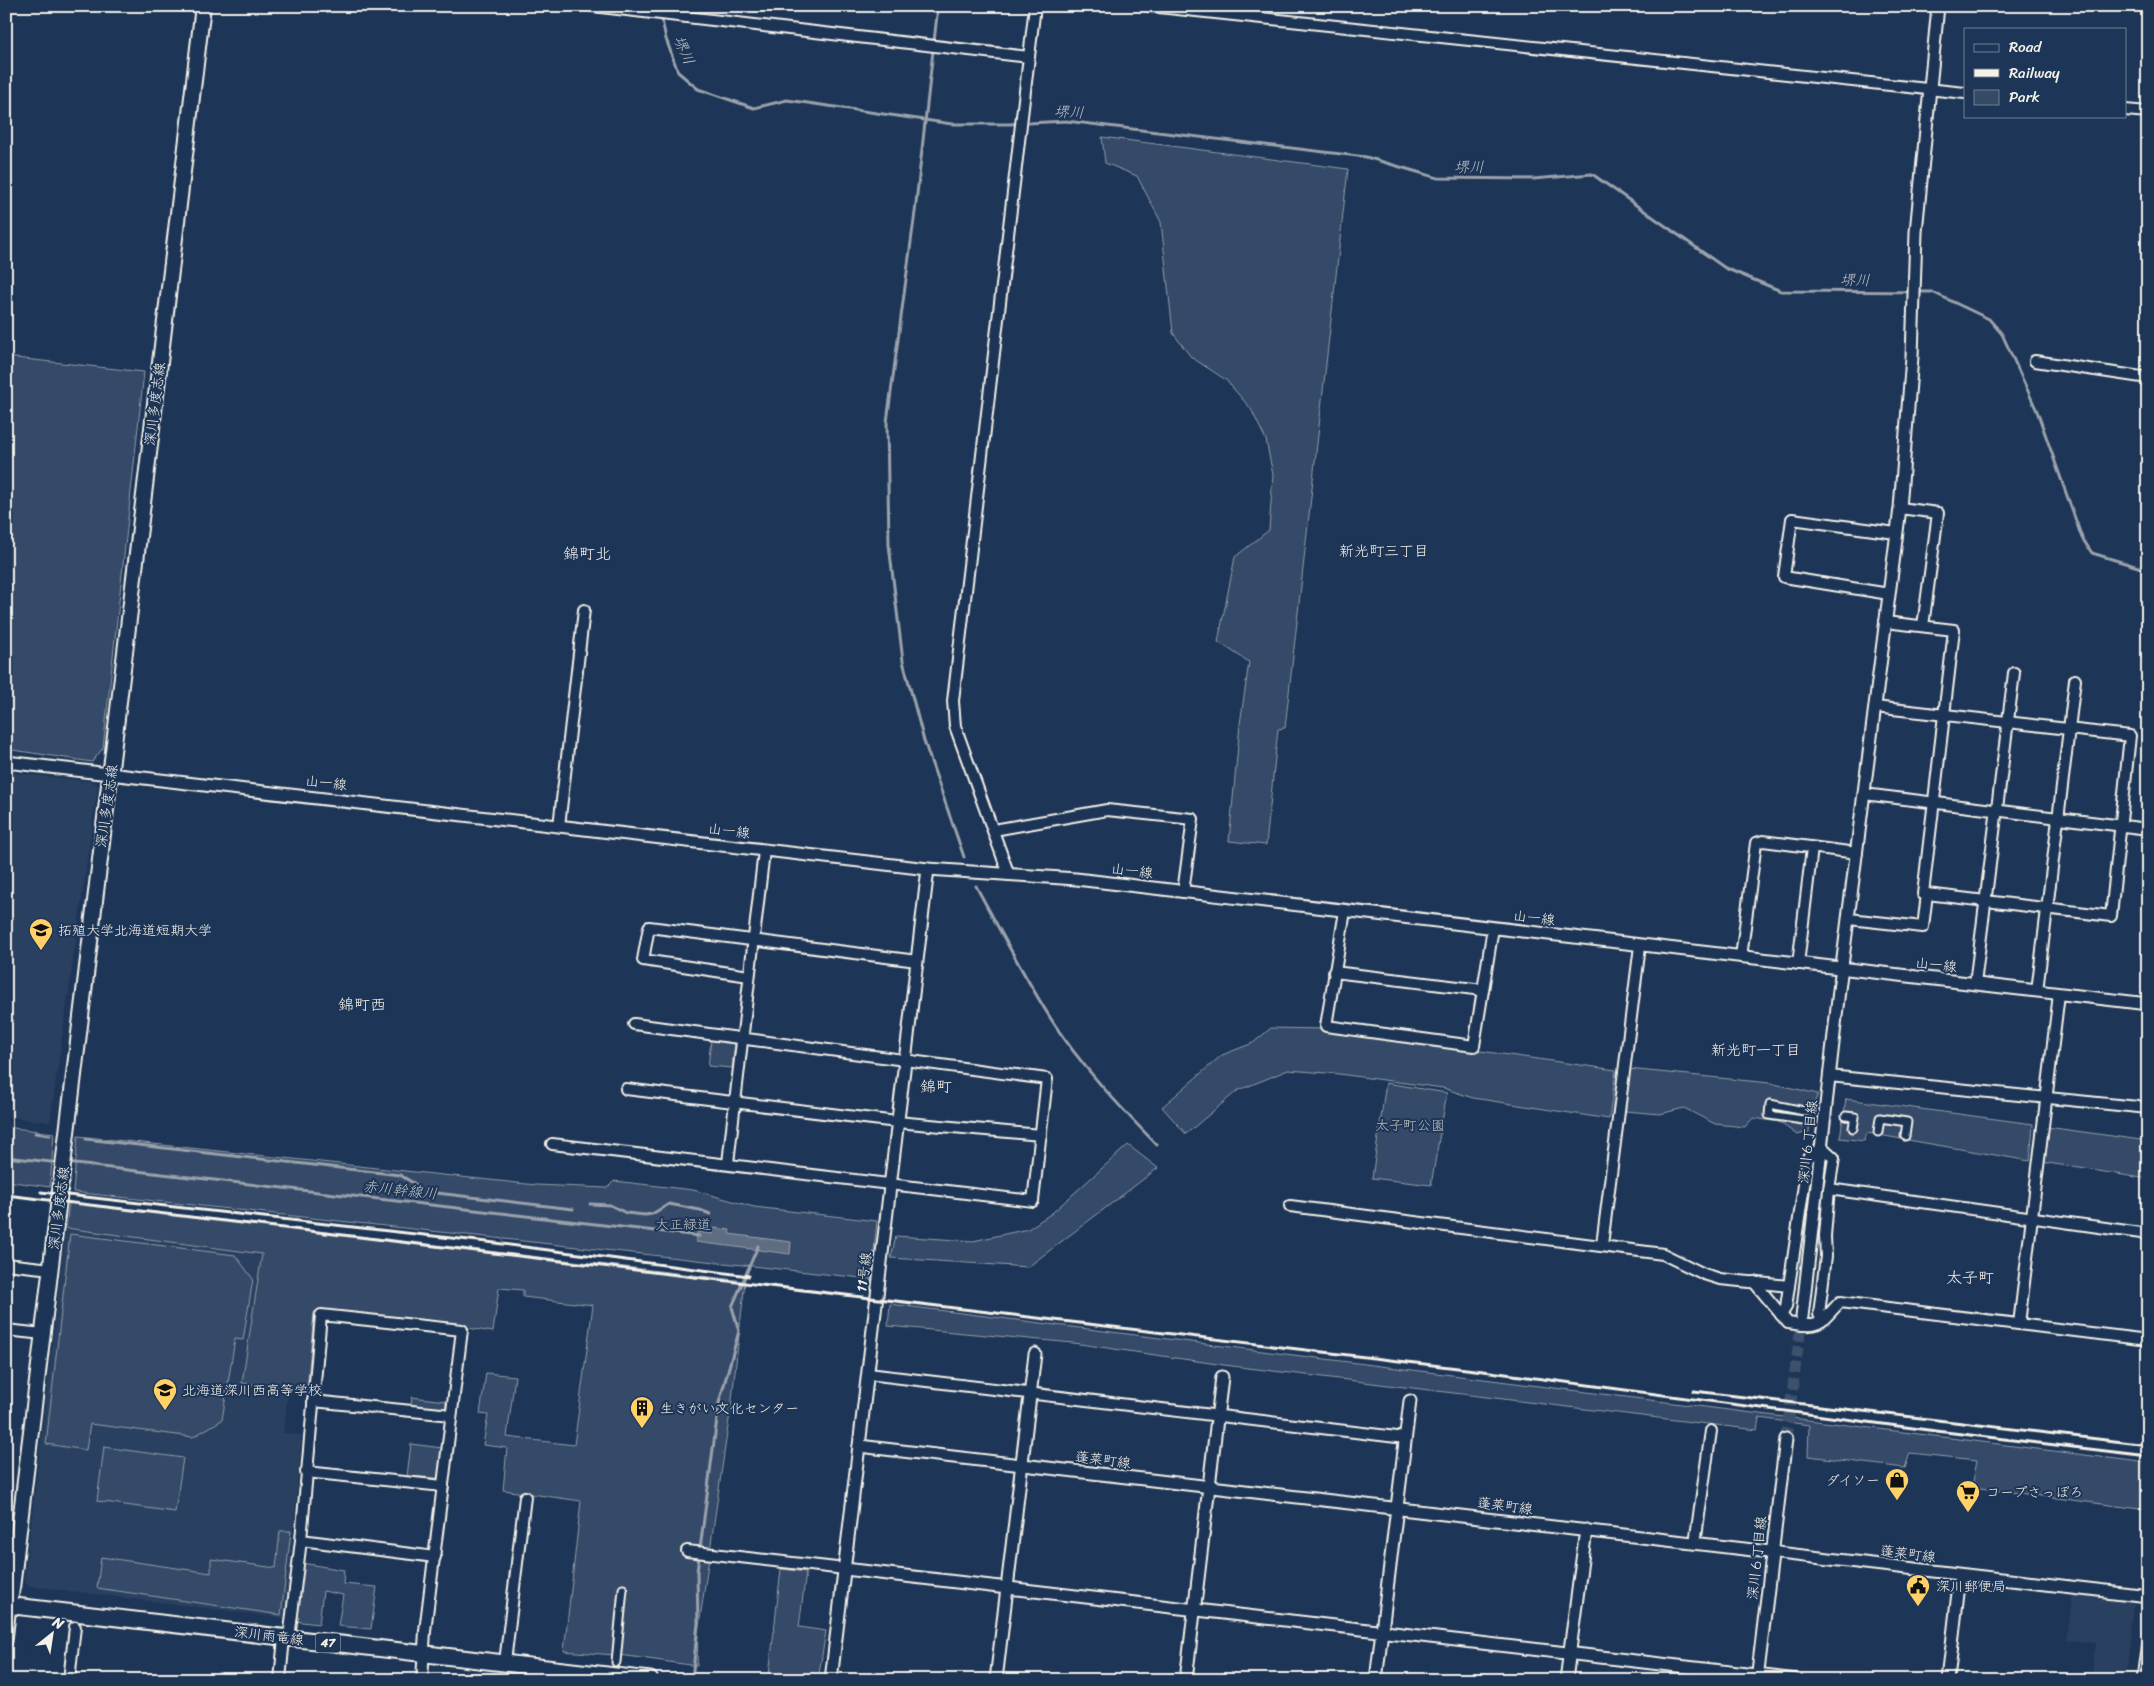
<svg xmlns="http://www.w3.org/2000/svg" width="2154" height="1686" viewBox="0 0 2154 1686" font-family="Sriracha,'Klee One',sans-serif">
<rect width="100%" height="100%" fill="#1d3557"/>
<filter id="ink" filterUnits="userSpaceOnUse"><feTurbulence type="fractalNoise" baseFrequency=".02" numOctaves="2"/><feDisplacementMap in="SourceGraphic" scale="10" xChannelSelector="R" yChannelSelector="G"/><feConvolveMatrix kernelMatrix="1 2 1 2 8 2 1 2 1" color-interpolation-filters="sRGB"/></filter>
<g filter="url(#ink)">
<g fill="#2a4060">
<path d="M6 772 94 782 98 785 50 1122 6 1117Z"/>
<path d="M66 1228 262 1254 242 1383 289 1389 283 1433 302 1435 285 1618 29 1586 24 1582Z"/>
<path d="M2072 1589 2135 1596 2126 1679 2092 1675 2095 1643 2066 1640Z"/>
</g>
<g fill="#354a67" stroke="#949ea8">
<path d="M1102 137 1348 169 1285 728 1278 729 1266 845 1229 841 1240 724 1249 662 1218 642 1235 557 1269 530 1273 475 1266 440 1251 409 1226 380 1191 357 1173 333 1161 222 1137 176 1105 163Z"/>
<path d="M6 357 144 372 103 748 92 762 6 749Z"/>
<path d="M1271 1028 1323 1029 1616 1070 1609 1119 1473 1098 1443 1088 1339 1074 1288 1070 1237 1091 1186 1134 1162 1107 1222 1055 1253 1043Z"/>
<path d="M711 1040 735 1043 732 1068 708 1066Z"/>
<path d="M1628 1069 1770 1083 1818 1094 1811 1111 1809 1132 1797 1135 1779 1122 1753 1118 1745 1127 1715 1124 1684 1108 1660 1114 1625 1111Z"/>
<path d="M1386 1083 1447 1093 1431 1185 1372 1178Z"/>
<path d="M1846 1099 2033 1124 2030 1161 1867 1133 1864 1141 1840 1138Z"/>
<path d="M6 1127 54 1133 50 1187 6 1181Z"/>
<path d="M2047 1127 2148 1141V1179L2042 1162Z"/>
<path d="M78 1136 536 1185 607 1188 614 1181 693 1190 754 1207 877 1221 871 1279 73 1192Z"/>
<path d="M1128 1145 1158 1168 1028 1267 891 1258 896 1236 973 1241 1028 1229 1052 1213Z"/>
<path d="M69 1202 745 1281 732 1399 698 1633 697 1666 627 1656 564 1651 581 1501 503 1490 507 1448 483 1445 488 1415 480 1414 486 1373 515 1376 507 1437 574 1445 593 1305 523 1297V1290L499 1288 493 1332 411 1319 314 1312 307 1391 242 1383 262 1254 66 1228Z"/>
<path d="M70 1234 235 1255 253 1279 243 1340 235 1339 222 1420 193 1437 90 1424 86 1450 46 1444Z"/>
<path d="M890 1304 2148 1463V1510L1972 1487 1977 1460 1910 1453 1905 1468 1808 1456 1809 1425 1759 1418 1757 1430 1224 1365 1073 1343 888 1326Z"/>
<path d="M412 1397 446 1401 445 1410 411 1405Z"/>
<path d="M411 1444 442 1448 438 1478 407 1476Z"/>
<path d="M104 1447 183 1458 175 1512 97 1501Z"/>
<path d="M280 1531H291L281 1615 97 1588 101 1557 211 1573V1559L276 1568Z"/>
<path d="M302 1563 344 1570 343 1584 377 1587 371 1629 338 1626 343 1595 323 1591 319 1624 293 1621Z"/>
<path d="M781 1569 806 1572 799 1627 826 1631 818 1680 769 1675Z"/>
</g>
<path fill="#5e6d82" stroke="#9aa2ab" d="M714 1228 730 1230 729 1234 791 1242 790 1254 696 1242 697 1232 713 1234Z"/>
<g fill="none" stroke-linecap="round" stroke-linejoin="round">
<g stroke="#9aa2ab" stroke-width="3">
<path d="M659 6 666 39 678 72 698 89 754 108 787 100 952 124H1009L1066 121 1366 157 1438 178 1533 179 1592 174 1725 268 1781 291 1932 292 1989 319 2002 334 2037 411 2082 538 2092 553 2148 570"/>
<path d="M938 6 915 212 887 422 889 545 903 661 924 741 964 857"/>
<path d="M976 886C1000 931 1024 976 1051 1019 1080 1065 1119 1106 1157 1145"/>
<path d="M35 1133 50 1135"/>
<path d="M86 1139 400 1175 415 1184"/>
<path d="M6 1157 60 1163"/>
<path d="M67 1163 699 1236"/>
<path d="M428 1192 573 1209"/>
<path d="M590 1204 610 1205 626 1213 645 1215 652 1214 669 1204 700 1210 710 1214"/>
<path d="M692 1680 698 1623 697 1572 719 1403 739 1331 732 1307 758 1246"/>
</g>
<path stroke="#3d516d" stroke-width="11" stroke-dasharray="11 5.5" stroke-linecap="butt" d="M1786 1439 1802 1317"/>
<g stroke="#f4f1e8" stroke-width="11">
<g id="pedestrian">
<path d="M1846 1116 1855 1117 1853 1128"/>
<path d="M1803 1120 1769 1115 1770 1104 1804 1111"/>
<path d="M1878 1132 1880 1118 1907 1122 1905 1136"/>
<path d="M616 1662 623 1589"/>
</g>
</g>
<g stroke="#f4f1e8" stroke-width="14">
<g id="minor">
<path d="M592 6 1029 57"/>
<path d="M1149 6 1965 93"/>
<path d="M2125 110 2148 112"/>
<path d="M2035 361 2148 378"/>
<path d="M1900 508 1938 513 1923 626"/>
<path d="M1889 594 1784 577 1792 519 1896 533"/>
<path d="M1875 707 2130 736 2111 916 1927 894"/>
<path d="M1864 794 2148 829"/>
<path d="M559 826 584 610"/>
<path d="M994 830 1107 810 1193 819 1183 892"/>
<path d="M1009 875 955 726 953 701 1035 6"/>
<path d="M1345 911 1326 1026 1474 1046 1493 928"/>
<path d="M1849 919 1923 927 1927 894H1923L1954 630 1885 622"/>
<path d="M1741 957 1756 843 1763 841 1857 853"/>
<path d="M1798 964 1812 848"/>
<path d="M1334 972 1483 990"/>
<path d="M749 976 643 960 649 927 917 961"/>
<path d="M1975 984 2014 673"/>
<path d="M2037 991 2075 680"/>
<path d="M1829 1076 2148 1108"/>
<path d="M626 1089 897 1122 1041 1135"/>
<path d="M552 1144 1033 1201 1047 1079 634 1024"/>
<path d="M728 1163 764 851"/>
<path d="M1290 1206 1663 1254 1704 1274 1720 1279 1789 1286 1808 1158 1822 1147 1834 1158 1829 1189"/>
<path d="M1602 1245 1640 946"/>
<path d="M6 1264 51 1269"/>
<path d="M1754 1282 1788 1323C1821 1328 1817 1326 1840 1302L2148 1340"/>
<path d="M1781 1315 1786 1307 1789 1286"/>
<path d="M1822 1321 1819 1314 1826 1256 1825 1236 1829 1189 2148 1234"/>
<path d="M2019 1324 2059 994"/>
<path d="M6 1330 43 1334"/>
<path d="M868 1374 1405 1438"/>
<path d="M313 1401 451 1415"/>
<path d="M306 1472 443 1486"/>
<path d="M301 1540 435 1557"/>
<path d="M1695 1543 1711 1431"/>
<path d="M687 1551 845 1569"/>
<path d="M289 1639 301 1540 321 1315 462 1330 425 1631 422 1680"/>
<path d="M505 1662 525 1497"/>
<path d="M69 1680 75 1627"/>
<path d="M280 1680 284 1638"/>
</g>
</g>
<g stroke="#f4f1e8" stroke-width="15">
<g id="tertiary">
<path d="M6 762 928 869 1076 879 2148 1004"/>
<path d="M1802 1317 1839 990 1900 508 1912 357 1916 232 1938 6"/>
<path d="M859 1446 2148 1596"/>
<path d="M845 1569 1798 1680"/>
<path d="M6 1641 10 1605"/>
<path d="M831 1680 928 869"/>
<path d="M996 1680 1035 1354"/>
<path d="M1186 1680 1222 1377"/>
<path d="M1376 1680 1410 1401"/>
<path d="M1566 1680 1586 1530"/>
<path d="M1757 1680 1786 1439"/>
<path d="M1948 1680 1960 1575"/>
<path d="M2143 1680 2148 1642"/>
</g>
</g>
<g stroke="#f4f1e8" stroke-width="18">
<path id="secondary" d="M10 1605 203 6"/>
</g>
<g stroke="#f4f1e8" stroke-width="19">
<path id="primary" d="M6 1605 650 1680"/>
</g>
<use href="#pedestrian" stroke="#1d3557" stroke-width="7"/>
<use href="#minor" stroke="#1d3557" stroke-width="10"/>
<use href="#tertiary" stroke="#1d3557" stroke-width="11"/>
<use href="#secondary" stroke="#1d3557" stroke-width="14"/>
<use href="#primary" stroke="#1d3557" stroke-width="15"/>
<g stroke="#f4f1e8" stroke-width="3">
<path d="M41 1192 487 1242 749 1276"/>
<path d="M6 1195 1483 1371 1928 1430 2148 1456"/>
<path d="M1694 1391 2148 1445"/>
</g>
</g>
</g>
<defs>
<g id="university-pin" transform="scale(1.25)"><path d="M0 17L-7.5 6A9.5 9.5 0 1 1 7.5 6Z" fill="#ffd166" stroke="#1d3557"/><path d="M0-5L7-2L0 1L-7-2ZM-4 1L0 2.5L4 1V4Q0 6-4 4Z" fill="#111"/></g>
<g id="school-pin" transform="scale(1.25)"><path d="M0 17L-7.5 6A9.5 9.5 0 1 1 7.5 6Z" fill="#ffd166" stroke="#1d3557"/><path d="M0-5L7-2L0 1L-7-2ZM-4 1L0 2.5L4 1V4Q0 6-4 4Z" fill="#111"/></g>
<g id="building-pin" transform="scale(1.25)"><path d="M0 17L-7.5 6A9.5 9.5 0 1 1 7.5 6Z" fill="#ffd166" stroke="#1d3557"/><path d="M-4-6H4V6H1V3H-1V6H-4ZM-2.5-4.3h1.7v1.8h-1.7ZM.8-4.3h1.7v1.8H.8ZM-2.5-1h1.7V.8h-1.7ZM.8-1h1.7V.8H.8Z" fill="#111"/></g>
<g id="shop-pin" transform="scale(1.25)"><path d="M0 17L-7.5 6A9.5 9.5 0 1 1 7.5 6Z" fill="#ffd166" stroke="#1d3557"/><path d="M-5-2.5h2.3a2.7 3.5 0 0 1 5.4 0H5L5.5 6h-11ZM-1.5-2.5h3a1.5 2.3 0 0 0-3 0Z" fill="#111"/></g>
<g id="supermarket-pin" transform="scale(1.25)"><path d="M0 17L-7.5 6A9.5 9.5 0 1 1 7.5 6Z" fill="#ffd166" stroke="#1d3557"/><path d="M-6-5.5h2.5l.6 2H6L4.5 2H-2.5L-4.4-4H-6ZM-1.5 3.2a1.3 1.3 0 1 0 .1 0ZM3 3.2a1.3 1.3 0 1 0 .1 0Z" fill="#111"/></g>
<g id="civic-pin" transform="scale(1.25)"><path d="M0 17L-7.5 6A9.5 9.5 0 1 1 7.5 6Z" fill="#ffd166" stroke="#1d3557"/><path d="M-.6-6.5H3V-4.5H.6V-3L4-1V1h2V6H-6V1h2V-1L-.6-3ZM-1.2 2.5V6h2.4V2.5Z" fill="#111"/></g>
</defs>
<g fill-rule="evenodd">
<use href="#university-pin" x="41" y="930"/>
<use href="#school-pin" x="165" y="1390"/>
<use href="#building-pin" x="642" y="1408"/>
<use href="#shop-pin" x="1897" y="1480"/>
<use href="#supermarket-pin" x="1968" y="1492"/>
<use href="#civic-pin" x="1918" y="1586"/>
</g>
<g text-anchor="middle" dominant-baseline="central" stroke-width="4" stroke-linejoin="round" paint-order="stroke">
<rect fill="#1d3557" stroke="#b4b9bc" stroke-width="1" x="315.5" y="1633.5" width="25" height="19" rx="4"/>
<g font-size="12" font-weight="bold" fill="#f4f1e8">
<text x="328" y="1643">47</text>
</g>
<g font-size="14" fill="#f4f1e8" stroke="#1d3557">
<text transform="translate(155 404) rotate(-83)">深川多度志線</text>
<text transform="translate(326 783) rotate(6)">山一線</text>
<text transform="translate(107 806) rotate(-82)">深川多度志線</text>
<text transform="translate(729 831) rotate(7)">山一線</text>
<text transform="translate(1132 871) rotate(7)">山一線</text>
<text transform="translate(1534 918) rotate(7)">山一線</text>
<text transform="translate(1936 965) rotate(6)">山一線</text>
<text transform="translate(1808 1142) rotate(-84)">深川６丁目線</text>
<text transform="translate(59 1208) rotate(-83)">深川多度志線</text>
<text transform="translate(864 1272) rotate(-83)">11号線</text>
<text transform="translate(1103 1460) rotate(7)">蓬莱町線</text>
<text transform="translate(1505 1506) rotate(7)">蓬莱町線</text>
<text transform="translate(1908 1554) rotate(7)">蓬莱町線</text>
<text transform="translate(1757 1558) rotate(-84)">深川６丁目線</text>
<text transform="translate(269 1636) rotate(7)">深川雨竜線</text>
</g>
<g font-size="14" fill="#f4f1e8" stroke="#1d3557" text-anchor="start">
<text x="58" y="930">拓殖大学北海道短期大学</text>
<text x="182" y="1390">北海道深川西高等学校</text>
<text x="660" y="1408">生きがい文化センター</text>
<text x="1880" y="1480" text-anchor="end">ダイソー</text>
<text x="1986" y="1492">コープさっぽろ</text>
<text x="1936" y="1586">深川郵便局</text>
</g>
<g font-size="14" fill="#bbbfc1" stroke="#1d3557">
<text x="1410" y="1125">太子町公園</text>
<text x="683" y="1224">大正緑道</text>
</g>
<g font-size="15" font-style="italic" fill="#c0c3c4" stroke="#1d3557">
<text transform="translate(684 50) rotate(67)">堺川</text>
<text transform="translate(1069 112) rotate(3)">堺川</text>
<text x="1469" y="167">堺川</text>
<text transform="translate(1855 280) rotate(1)">堺川</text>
<text transform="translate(400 1190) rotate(6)">赤川幹線川</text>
</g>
<g font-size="15" fill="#f4f1e8" stroke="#1d3557">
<text x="1384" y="551">新光町三丁目</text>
<text x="1756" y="1050">新光町一丁目</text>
</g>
<g font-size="16" fill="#f4f1e8" stroke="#1d3557">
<text x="587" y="553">錦町北</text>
<text x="362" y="1004">錦町西</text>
<text x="936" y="1086">錦町</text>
<text x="1970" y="1277">太子町</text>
</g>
</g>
<rect width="2154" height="1686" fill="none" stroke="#1d3557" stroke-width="25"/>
<rect x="12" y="12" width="2129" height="1661" fill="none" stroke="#f4f1e8" stroke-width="2" filter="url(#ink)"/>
<rect x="1964" y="28" width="162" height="90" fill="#1d3557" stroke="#738091"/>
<rect x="1974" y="44" width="25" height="8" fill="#1d3557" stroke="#738091"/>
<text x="2009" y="52" font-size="15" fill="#f4f1e8">Road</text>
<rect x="1974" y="69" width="25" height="8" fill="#f4f1e8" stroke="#738091"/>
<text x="2009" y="78" font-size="15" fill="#f4f1e8">Railway</text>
<rect x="1974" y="90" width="25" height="15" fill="#354a67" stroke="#738091"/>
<text x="2009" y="102" font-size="15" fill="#f4f1e8">Park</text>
<g transform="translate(52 1634) rotate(30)" stroke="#1d3557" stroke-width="4" paint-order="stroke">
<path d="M0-4L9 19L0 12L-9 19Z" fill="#f4f1e8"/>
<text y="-8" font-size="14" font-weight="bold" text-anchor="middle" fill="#f4f1e8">N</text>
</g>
</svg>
